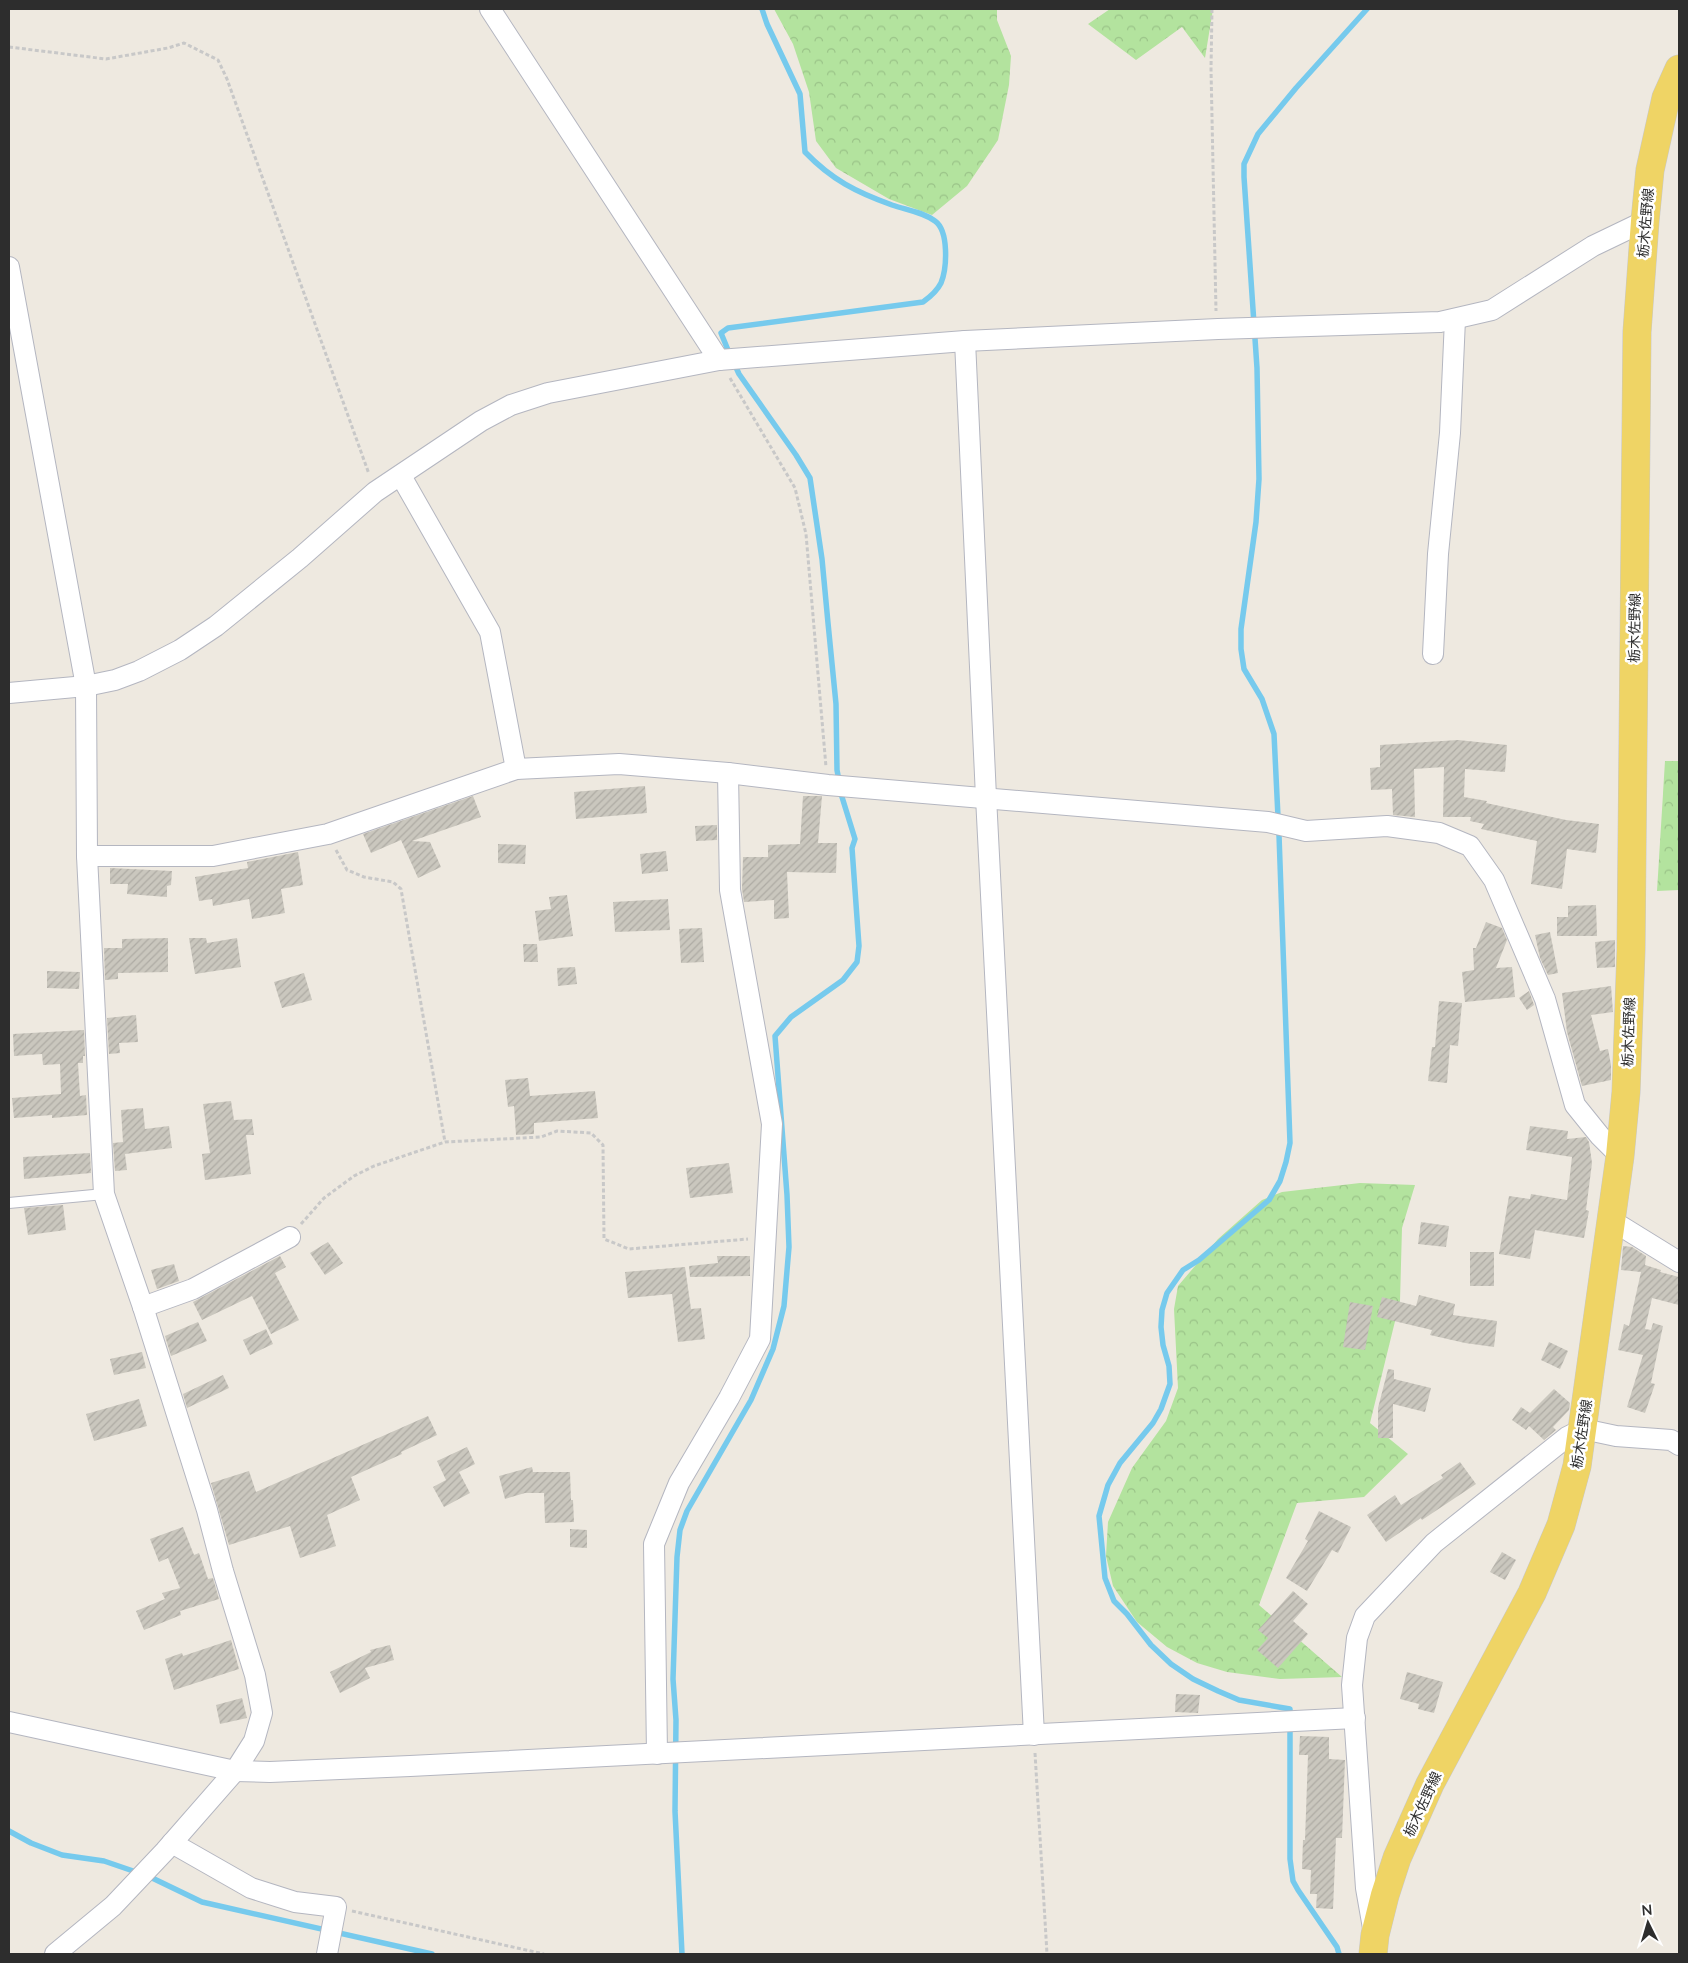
<svg xmlns="http://www.w3.org/2000/svg" width="1688" height="1963" viewBox="0 0 1688 1963" font-family="Lato,'Noto Sans JP',sans-serif">
<defs>
<pattern id="forest-crowns" width="20" height="18" patternUnits="userSpaceOnUse" patternTransform="scale(1.25)"><rect width="20" height="18" fill="#b3e39e"/><path d="M2 6a3 3 0 1 1 6 0M12 15a3 3 0 1 1 6 0" fill="none" stroke="#9ac388"/></pattern>
<pattern id="building-hatch" width="6" height="6" patternUnits="userSpaceOnUse" patternTransform="scale(1.25)"><rect width="6" height="6" fill="#cac7be"/><path d="M-1 1l2-2M0 6l6-6M5 7l2-2" fill="none" stroke="#aeaba4"/></pattern>
</defs>
<rect width="100%" height="100%" fill="#eee9e0"/>
<g fill="url(#forest-crowns)">
<path d="M774 9H997V20L1011 56 1009 85 998 140 967 186 932 215 889 199 836 168 816 141 809 92 793 44Z"/>
<path d="M1110 9H1213L1205 58 1182 27 1136 60 1088 24Z"/>
<path d="M1665 761H1679V890L1657 891Z"/>
<path d="M1360 1183 1415 1185 1402 1228 1400 1301 1370 1423 1408 1454 1364 1497 1297 1503 1259 1605 1342 1677 1280 1679 1227 1672 1197 1663 1167 1647 1137 1622 1113 1586 1106 1556 1108 1522 1132 1468 1166 1421 1178 1388 1174 1309 1178 1286 1218 1239 1262 1200 1282 1192Z"/>
</g>
<g fill="none" stroke-linecap="round" stroke-linejoin="round">
<g stroke="#76caed" stroke-width="5.5">
<path d="M730 355 721 333 728 328 923 302C930 297 937 291 941 283 947 268 949 231 935 221 923 212 907 210 892 205 856 192 832 180 805 152L800 94 767 24 762 9"/>
<path d="M1278 817 1274 734 1262 699 1244 669 1241 649V629L1256 522 1259 479 1257 368 1244 177V164L1258 134 1296 88 1367 9"/>
<path d="M1279 835 1290 1143 1286 1162 1280 1181 1269 1200 1199 1260 1183 1270 1167 1293 1162 1310 1161 1327 1163 1345 1169 1366 1170 1384 1161 1409 1153 1423 1120 1463 1108 1485 1099 1516 1105 1578 1114 1601 1127 1614 1151 1645 1171 1664 1193 1679 1218 1691 1239 1700 1290 1709V1859L1293 1881 1298 1890 1337 1947 1339 1954"/>
<path d="M9 1831 31 1843 62 1855 104 1861 139 1873"/>
<path d="M148 1876 202 1902 432 1954"/>
<path d="M682 1954 675 1811 676 1720 673 1679 677 1557 680 1530 687 1511 751 1400 773 1349 784 1306 789 1247 787 1195 775 1036 791 1017 843 980 857 962 859 946 852 848 855 839 842 797 837 770 836 704 828 623 822 559 810 478 796 455 739 374 734 363"/>
</g>
</g>
<g fill="url(#building-hatch)">
<path d="M1458 740 1507 745 1505 772 1465 769 1464 797 1487 801 1486 803 1566 820 1599 824 1596 853 1567 849 1562 889 1531 884 1537 841 1481 829 1484 824 1470 821 1471 817H1443L1444 767 1414 769 1415 817 1393 815 1392 789 1371 790 1370 768 1380 767V745Z"/>
<path d="M645 786 647 813 576 819 574 792Z"/>
<path d="M473 796 481 817 412 841 430 842 441 867 418 878 401 840 371 853 363 834Z"/>
<path d="M803 796H822L818 843H837L836 873 787 872 789 918 774 919V900L744 902 742 889 743 857H768V845L800 844Z"/>
<path d="M717 825V840L696 841 695 826Z"/>
<path d="M498 844 526 845 525 864 498 863Z"/>
<path d="M666 851 668 871 642 874 640 854Z"/>
<path d="M298 852 303 885 281 889 285 913 252 919 249 899 213 906 212 899 199 901 195 877 248 868 247 862Z"/>
<path d="M110 868 172 871 171 885 167 886V897L127 894 128 884H110Z"/>
<path d="M567 895 573 936 539 941 535 911 551 909 549 897Z"/>
<path d="M668 899 670 930 615 932 613 902Z"/>
<path d="M1596 905 1597 936H1557V917H1568V906Z"/>
<path d="M1486 922 1502 928 1507 940 1496 968 1512 967 1515 997 1465 1002 1462 972 1474 970 1473 948H1476Z"/>
<path d="M702 928 704 962 681 963 679 929Z"/>
<path d="M1550 932 1558 973 1548 975 1540 958 1535 935Z"/>
<path d="M168 938V972L118 973V979L105 980 104 948H122V939Z"/>
<path d="M189 938H206L207 943 237 938 241 967 195 974Z"/>
<path d="M1615 940V967L1597 968 1595 942Z"/>
<path d="M523 944H537L538 962H524Z"/>
<path d="M575 967 577 984 558 986 557 968Z"/>
<path d="M47 971 80 972 79 989 47 988Z"/>
<path d="M304 973 312 1000 282 1008 274 982Z"/>
<path d="M1611 986 1613 1012 1591 1015 1600 1051 1608 1049 1611 1065V1080L1582 1086 1567 1032 1562 993Z"/>
<path d="M1529 991 1534 1005 1527 1010 1519 998Z"/>
<path d="M1439 1001 1462 1003 1458 1046 1450 1045 1447 1083 1428 1081 1432 1047H1435Z"/>
<path d="M136 1015 138 1042 119 1043 120 1053 109 1054 107 1018Z"/>
<path d="M84 1030 85 1056H83V1063H78L80 1096 86 1095 87 1115 52 1118V1115L14 1118 12 1098 61 1094 60 1064 43 1065 42 1054 14 1056 13 1034Z"/>
<path d="M528 1078 530 1096 595 1091 598 1118 534 1123V1134L516 1135 514 1106 508 1107 505 1080Z"/>
<path d="M231 1101 234 1120 252 1119 254 1135H246L251 1174 205 1180 202 1154 210 1153 203 1104Z"/>
<path d="M143 1108 145 1129 169 1126 172 1148 125 1154 127 1170 115 1171 113 1143 123 1142 121 1110Z"/>
<path d="M1530 1126 1568 1131 1567 1139 1586 1137 1589 1142 1592 1163 1586 1210 1589 1211 1584 1238 1535 1230 1530 1259 1499 1254 1509 1196 1530 1199 1531 1194 1567 1200 1572 1157 1526 1150Z"/>
<path d="M90 1153 91 1173 24 1179 23 1157Z"/>
<path d="M729 1163 733 1193 690 1198 686 1168Z"/>
<path d="M63 1205 66 1230 28 1235 24 1208Z"/>
<path d="M1421 1222 1449 1226 1446 1247 1418 1244Z"/>
<path d="M328 1242 343 1263 325 1275 310 1253Z"/>
<path d="M1623 1246 1632 1247 1646 1256 1645 1265 1661 1270 1660 1272 1679 1277V1305L1652 1298 1645 1329 1651 1330 1653 1323 1663 1326 1651 1383 1655 1384 1645 1413 1627 1407 1643 1355 1618 1350 1624 1324 1629 1326 1641 1272 1621 1270Z"/>
<rect x="1470" y="1252" width="24" height="34"/>
<path d="M280 1256 286 1267 275 1273 299 1320 271 1334 252 1296 202 1320 193 1302Z"/>
<path d="M717 1256H750V1276L690 1277 689 1266 718 1263Z"/>
<path d="M174 1264 179 1281 157 1289 151 1270Z"/>
<path d="M685 1267 691 1309 701 1308 705 1339 678 1342 672 1294 628 1298 625 1272Z"/>
<path d="M1419 1295 1455 1304 1453 1315 1497 1321 1494 1347 1465 1343 1430 1335 1432 1330 1377 1317 1382 1297 1416 1306Z"/>
<path d="M1350 1302 1373 1306 1365 1350 1343 1347Z"/>
<path d="M198 1322 207 1341 171 1356 165 1336Z"/>
<path d="M266 1329 273 1344 250 1355 243 1340Z"/>
<path d="M1549 1342 1568 1351 1560 1369 1541 1360Z"/>
<path d="M142 1352 146 1368 114 1375 110 1359Z"/>
<path d="M1388 1369 1394 1370V1379L1431 1388 1425 1412 1393 1404V1438H1378V1408Z"/>
<path d="M223 1375 229 1388 187 1408 183 1394Z"/>
<path d="M1554 1389 1570 1403 1569 1410 1553 1427 1556 1430 1544 1440 1529 1426 1526 1430 1512 1420 1521 1407 1530 1413Z"/>
<path d="M139 1399 147 1426 94 1441 86 1414Z"/>
<path d="M428 1416 437 1435 401 1452 402 1454 351 1477 360 1500 327 1515 336 1546 300 1558 290 1526 229 1545 211 1483 249 1471 256 1492Z"/>
<path d="M467 1447 475 1464 459 1472 470 1493 444 1507 433 1487 446 1480 437 1461Z"/>
<path d="M1460 1462 1476 1484 1422 1520 1421 1518 1386 1542 1367 1515 1395 1495 1401 1505 1443 1478 1441 1475Z"/>
<path d="M532 1467 533 1472H570L571 1500H573L574 1522 545 1523 544 1493H525L505 1499 499 1476Z"/>
<path d="M1319 1511 1351 1527 1338 1553 1332 1550 1307 1591 1286 1578 1308 1541 1305 1539Z"/>
<path d="M183 1527 194 1555 199 1553 208 1579 213 1578 219 1599 180 1611 181 1615 144 1630 136 1611 165 1599 162 1593 180 1588 168 1558 159 1562 150 1539Z"/>
<path d="M570 1529 587 1530V1548L570 1547Z"/>
<path d="M1502 1552 1516 1560 1505 1580 1490 1572Z"/>
<path d="M1293 1591 1308 1604 1293 1621 1308 1634 1278 1668 1257 1650 1268 1638 1258 1630Z"/>
<path d="M231 1640 239 1669 174 1690 165 1659 182 1653 183 1656Z"/>
<path d="M390 1645 394 1660 365 1668 370 1678 340 1693 330 1672 371 1652 370 1650Z"/>
<path d="M1407 1672 1443 1682 1434 1713 1418 1709 1419 1704 1400 1699Z"/>
<path d="M1176 1694 1200 1695 1198 1713 1175 1712Z"/>
<path d="M242 1698 247 1718 220 1724 216 1705Z"/>
<path d="M1300 1736 1329 1737V1759L1345 1760 1342 1838H1336L1333 1909 1316 1908 1317 1894H1310L1311 1870 1302 1869 1303 1840H1305L1308 1755H1299Z"/>
</g>
<g fill="none" stroke-linecap="round" stroke-linejoin="round">
<g stroke="#b4b6c0" stroke-width="12">
<path id="service" d="M9 1203 104 1194"/>
</g>
<g stroke="#b4b6c0" stroke-width="22">
<g id="minor">
<path d="M490 9 719 360"/>
<path d="M9 267 86 686 87 856 104 1194 143 1307 207 1510 223 1571 255 1675 262 1713 254 1741 235 1771 165 1851 113 1906 55 1954"/>
<path d="M965 341 986 797 1034 1735"/>
<path d="M401 476 490 632 516 769"/>
<path d="M1433 654 1438 554 1450 433 1455 319"/>
<path d="M9 693 86 686 115 680 139 671 180 650 216 626 300 558 375 492 481 421 511 405 548 393 719 360 965 341 1218 329 1440 322 1492 310 1593 246 1645 221"/>
<path d="M87 856H213L328 834 516 769 619 764 728 773 828 785 1268 822 1306 831 1387 826 1439 833 1470 846 1494 880 1545 999 1575 1105 1600 1136 1620 1156"/>
<path d="M1611 1220 1679 1262"/>
<path d="M143 1307 193 1289 290 1237"/>
<path d="M9 1722 235 1771 270 1772 410 1766 1355 1718"/>
<path d="M657 1754 654 1544 679 1483 729 1398 760 1339 772 1124 730 890 728 773"/>
<path d="M172 1843 251 1888 295 1902 336 1907 327 1954"/>
<path d="M1373 1928 1366 1888 1352 1685 1357 1638 1365 1616 1434 1543 1567 1437 1583 1429 1616 1436 1671 1440 1679 1445"/>
</g>
</g>
<g stroke="#c8c8c8" stroke-width="29">
<path id="primary" d="M1373 1954 1375 1935 1385 1895 1397 1858 1430 1784 1532 1593 1561 1525 1577 1466 1620 1156 1626 1092 1631 950 1637 332 1645 221 1650 170 1666 98 1679 69"/>
</g>
<g stroke="#c8c8c8" stroke-width="3" stroke-dasharray="4 2.5" stroke-linecap="butt">
<path d="M1212 9 1211 69 1216 311"/>
<path d="M9 47 106 59 168 48 184 43 218 60 227 79 369 474"/>
<path d="M730 378 795 488 806 534 826 767"/>
<path d="M336 850 347 870 364 877 393 882 401 889 445 1142"/>
<path d="M301 1224 324 1198 354 1176 374 1166 445 1142 541 1137 557 1131 591 1133 603 1145 604 1239 629 1249 748 1239"/>
<path d="M1035 1753 1047 1954"/>
<path d="M352 1911 544 1954"/>
</g>
<use href="#service" stroke="#fff" stroke-width="10"/>
<use href="#minor" stroke="#fff" stroke-width="20"/>
<use href="#primary" stroke="#efd465" stroke-width="28"/>
</g>
<g text-anchor="middle" dominant-baseline="central" stroke-width="5" stroke-linejoin="round" paint-order="stroke">
<g font-size="14" fill="#2d2d2d" stroke="#fff">
<text transform="translate(1645 223) rotate(-85)">栃木佐野線</text>
<text transform="translate(1634 628) rotate(-89)">栃木佐野線</text>
<text transform="translate(1628 1032) rotate(-88)">栃木佐野線</text>
<text transform="translate(1581 1434) rotate(-81)">栃木佐野線</text>
<text transform="translate(1422 1804) rotate(-65)">栃木佐野線</text>
</g>
</g>
<rect width="1688" height="1963" fill="none" stroke="#2d2d2d" stroke-width="20"/>
<g transform="translate(1648 1923) rotate(355)" stroke="#ffffff" stroke-width="4" paint-order="stroke">
<path d="M0-4L9 19L0 12L-9 19Z" fill="#2d2d2d"/>
<text y="-8" font-size="14" font-weight="bold" text-anchor="middle" fill="#2d2d2d">N</text>
</g>
</svg>
